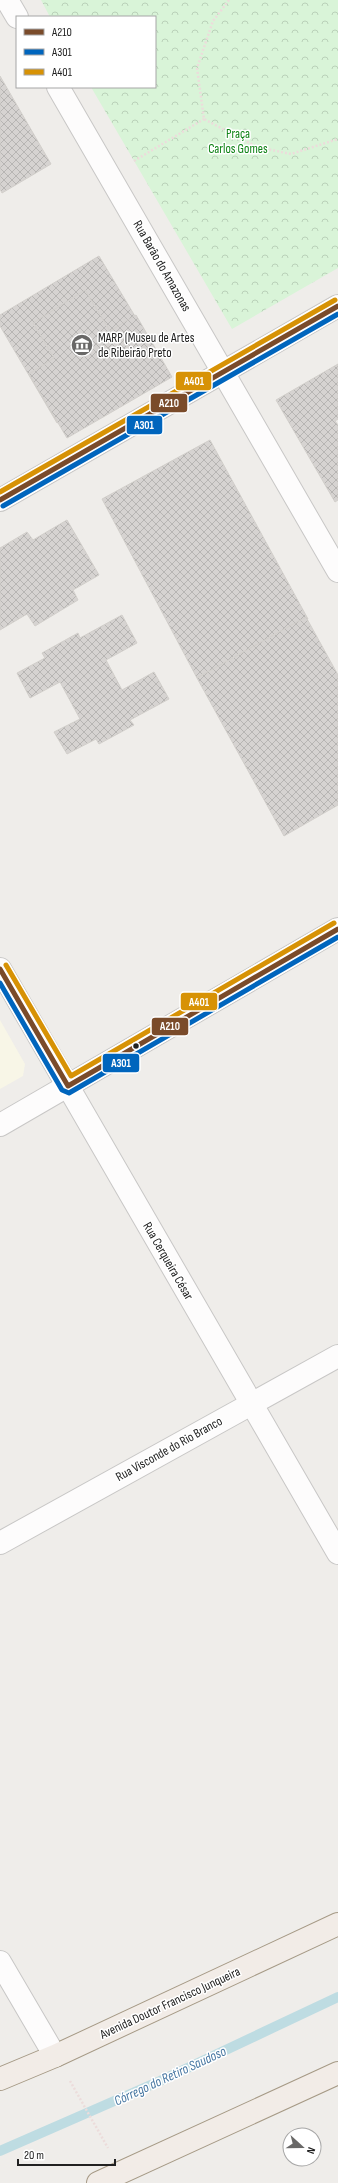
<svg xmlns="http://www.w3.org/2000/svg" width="338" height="2183" viewBox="0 0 338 2183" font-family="'Sofia Sans Condensed',sans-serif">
<defs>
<pattern id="park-crowns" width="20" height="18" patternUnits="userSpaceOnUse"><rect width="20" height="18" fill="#d9f4d8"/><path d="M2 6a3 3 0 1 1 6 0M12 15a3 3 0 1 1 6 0" fill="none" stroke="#bad1b9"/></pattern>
<pattern id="building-cross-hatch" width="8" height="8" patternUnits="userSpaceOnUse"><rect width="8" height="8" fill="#d6d3d1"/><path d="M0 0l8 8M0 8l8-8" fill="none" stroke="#b7b5b3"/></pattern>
</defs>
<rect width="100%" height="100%" fill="#efedea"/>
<path fill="#f8f6e7" d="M0 1020 25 1064 23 1076 0 1089Z"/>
<path fill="url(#park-crowns)" d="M41 0H338V268L232 329 91 87H155V17H50Z"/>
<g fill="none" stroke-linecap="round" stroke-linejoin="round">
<path stroke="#bedce2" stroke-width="10" d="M0 2151 160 2081 338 1997"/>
</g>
<g fill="url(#building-cross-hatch)" stroke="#d2cfcb">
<path d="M0 76 51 164 2 193 0 189Z"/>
<path d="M99 256 163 363 57 423 0 326V315Z"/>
<path d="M85 290 110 331 136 315 172 377 67 438 29 374 54 358 33 323Z"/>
<path d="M338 364V419L335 421 338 425V500L335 502 276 400Z"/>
<path d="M210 440 308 619 306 617 197 678 102 499Z"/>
<path d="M67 520 99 575 73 590 78 600 35 626 27 614 0 630V548L27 532 33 540Z"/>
<path d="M122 615 137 643 106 660 122 690 154 672 169 699 130 720 134 725 99 744 96 739 67 754 54 732 80 719 60 682 30 698 17 673 45 658 42 653 78 633 80 638Z"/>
<path d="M306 617 338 675V805L284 836 197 678Z"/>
</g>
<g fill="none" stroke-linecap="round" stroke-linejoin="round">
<g stroke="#c8c7c6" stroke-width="24">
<g id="street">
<path d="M7 0 17 17"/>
<path d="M58 87 338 571"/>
<path d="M0 500 338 306"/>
<path d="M0 969 338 1553"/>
<path d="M0 1125 338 929"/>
<path d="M0 1543 338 1356"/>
<path d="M0 1962 55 2056"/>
</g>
</g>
<g stroke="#a69a86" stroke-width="24">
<g id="primary">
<path d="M0 2079 55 2056 338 1924"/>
<path d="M98 2183 338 2073"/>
</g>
</g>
<g stroke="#ecdcdb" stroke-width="2.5" stroke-dasharray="2 2" stroke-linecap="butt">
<path d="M229 0 213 21 197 68 204 119 257 147 291 154 338 139"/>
<path d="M134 161 204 119"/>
<path d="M70 2081 108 2148"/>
</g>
<use href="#street" stroke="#fdfcfc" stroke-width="22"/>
<use href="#primary" stroke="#f2ece7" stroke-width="22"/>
<g stroke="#fff" stroke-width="8">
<g id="bus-1">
<path d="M0 500 338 306"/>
<path d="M0 969 68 1086 338 929"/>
</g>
</g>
<g stroke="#fff" stroke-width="8">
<g id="bus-2">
<path d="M3 506 338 314"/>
<path d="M0 983 62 1090 69 1093 338 937"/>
</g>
</g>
<g stroke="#fff" stroke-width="8">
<g id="bus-3">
<path d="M0 492 335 300"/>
<path d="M6 965 71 1076 334 923"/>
</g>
</g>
<use href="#bus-1" stroke="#7a4b2a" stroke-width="5"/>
<use href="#bus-2" stroke="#0065bd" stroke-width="5"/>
<use href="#bus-3" stroke="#d79205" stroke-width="5"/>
</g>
<defs>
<g id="museum-disc" transform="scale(1.15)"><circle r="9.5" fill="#696867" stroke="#fff"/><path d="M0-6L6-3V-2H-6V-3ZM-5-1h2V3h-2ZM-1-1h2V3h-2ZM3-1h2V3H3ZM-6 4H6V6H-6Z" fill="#fff"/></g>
</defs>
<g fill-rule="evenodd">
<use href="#museum-disc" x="82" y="345"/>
</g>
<circle fill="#212121" stroke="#fff" stroke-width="1.5" cx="136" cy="1046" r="3.5"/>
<g text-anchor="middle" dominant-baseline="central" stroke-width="3" stroke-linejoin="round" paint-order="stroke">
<g font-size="13" fill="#0c8213" stroke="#fff">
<text x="238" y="134">Praça<tspan x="238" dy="15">Carlos Gomes</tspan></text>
</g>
<g font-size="13" fill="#212121" stroke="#fff">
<text transform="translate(162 266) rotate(60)">Rua Barão do Amazonas</text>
<text transform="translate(168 1261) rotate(60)">Rua Cerqueira César</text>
<text transform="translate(169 1449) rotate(-29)">Rua Visconde do Rio Branco</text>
<text transform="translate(170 2003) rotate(-25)">Avenida Doutor Francisco Junqueira</text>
</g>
<g font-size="13" fill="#212121" stroke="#fff" text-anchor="start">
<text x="98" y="338">MARP (Museu de Artes<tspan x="98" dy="15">de Ribeirão Preto</tspan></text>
</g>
<g font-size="14" font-style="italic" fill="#4777a2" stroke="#fff">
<text transform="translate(170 2076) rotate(-25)">Córrego do Retiro Saudoso</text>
</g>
</g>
<g stroke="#fff" stroke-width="1.5">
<rect x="175" y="371" width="37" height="20" rx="4" fill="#d79205"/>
<rect x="150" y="393" width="38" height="20" rx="4" fill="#7a4b2a"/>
<rect x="126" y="415" width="37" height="20" rx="4" fill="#0065bd"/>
<rect x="180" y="992" width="38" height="19" rx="4" fill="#d79205"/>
<rect x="151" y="1017" width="38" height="19" rx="4" fill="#7a4b2a"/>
<rect x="102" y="1053" width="38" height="20" rx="4" fill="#0065bd"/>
</g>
<g font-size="11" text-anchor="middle" font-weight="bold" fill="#fff">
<text x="194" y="385">A401</text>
<text x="169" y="407">A210</text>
<text x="144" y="429">A301</text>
<text x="199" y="1006">A401</text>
<text x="170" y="1030">A210</text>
<text x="121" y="1067">A301</text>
</g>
<rect x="16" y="16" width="140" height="72" fill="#ffffff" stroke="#a6a6a6"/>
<rect x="24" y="29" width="20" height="6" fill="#7a4b2a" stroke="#a6a6a6"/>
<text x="52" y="36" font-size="12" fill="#212121">A210</text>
<rect x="24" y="49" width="20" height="6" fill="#0065bd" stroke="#a6a6a6"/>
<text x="52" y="56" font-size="12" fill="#212121">A301</text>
<rect x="24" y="69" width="20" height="6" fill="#d79205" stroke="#a6a6a6"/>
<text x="52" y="76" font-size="12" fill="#212121">A401</text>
<g transform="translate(302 2147) rotate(111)"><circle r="19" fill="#ffffff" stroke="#a6a6a6"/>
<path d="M0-3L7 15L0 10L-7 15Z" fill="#696867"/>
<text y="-6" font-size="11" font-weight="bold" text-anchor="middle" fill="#212121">N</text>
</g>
<path d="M18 2159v6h97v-6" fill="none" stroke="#212121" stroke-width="2"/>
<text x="24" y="2159" font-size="12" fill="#212121" stroke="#ffffff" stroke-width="3" paint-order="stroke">20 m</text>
</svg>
